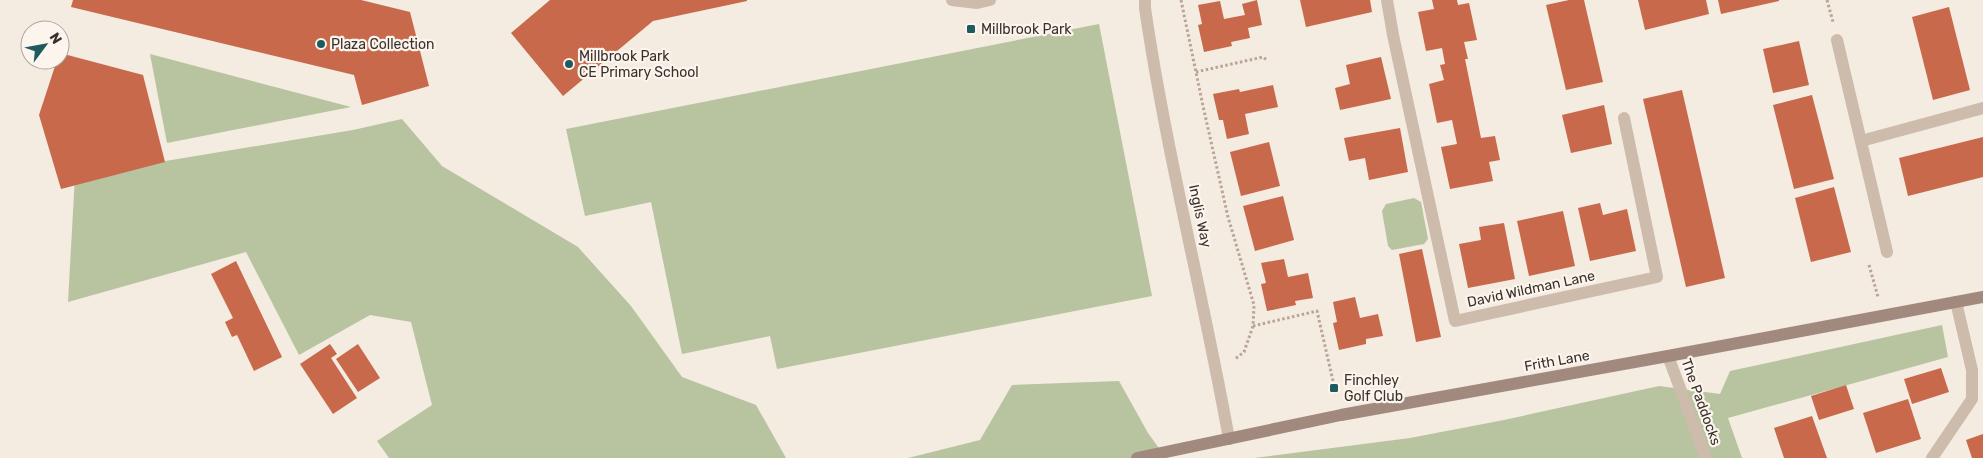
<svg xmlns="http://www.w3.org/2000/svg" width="1983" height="458" viewBox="0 0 1983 458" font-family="Rubik,sans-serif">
<rect width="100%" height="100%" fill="#f4ebe1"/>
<g fill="#b8c4a0">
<path d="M1099 24 1152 296 777 369 770 336 682 354 651 202 585 216 566 129Z"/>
<path d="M150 54 351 107 167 143Z"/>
<path d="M402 119 442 166 578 247 631 306 682 377 756 405 786 458H389L377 441 432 405 411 322 370 315 299 355 246 252 68 302 75 176 353 130Z"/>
<path d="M1414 198 1421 202 1428 239 1424 244 1392 250 1388 246 1382 211 1386 204Z"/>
<path d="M1942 325 1948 357 1728 418 1742 458H1254L1410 438 1504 420 1659 386 1720 394 1730 371Z"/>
<path d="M1119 381 1148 433 1166 458H908L980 440 1012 385Z"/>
</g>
<g fill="#c8694b">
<path d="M73 0H361L410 12 429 86 362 105 354 75 71 7Z"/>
<path d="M550 0H747V1L653 21 563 96 511 33Z"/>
<path d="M1257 0 1262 25 1248 28 1250 38 1231 42 1232 46 1204 52 1198 25 1202 24 1198 5 1220 1 1224 19 1245 15 1242 4Z"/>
<path d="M1300 0H1370L1372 12 1306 27Z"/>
<path d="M1432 0H1457L1458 5 1469 3 1477 40 1464 42 1468 59H1465L1481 138 1495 136 1500 160 1489 162 1493 181 1450 189 1441 147 1457 144 1452 120 1437 123 1429 84 1444 80 1440 65 1445 64 1442 48 1426 51 1418 12 1434 9Z"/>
<path d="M1569 0H1584L1603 82 1566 90 1546 5Z"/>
<path d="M1638 0H1706L1709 14 1645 30Z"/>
<path d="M1718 0H1779V1L1721 14Z"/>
<path d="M1949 7 1970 90 1933 100 1912 17Z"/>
<path d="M1799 41 1809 85 1773 93 1763 49Z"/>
<path d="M60 53 143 75 165 162 61 189 39 115 57 60H60Z"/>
<path d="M1381 57 1391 99 1340 110 1335 88 1350 84 1346 65Z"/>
<path d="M1273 85 1278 107 1245 114 1249 134 1227 139 1223 120H1219L1213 94 1239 89 1240 92Z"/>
<path d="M1682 90 1725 278 1686 287 1643 99Z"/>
<path d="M1812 95 1834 179 1794 189 1773 105Z"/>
<path d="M1604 105 1612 144 1571 153 1562 115Z"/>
<path d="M1400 128 1408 172 1369 180 1365 158 1349 161 1344 138Z"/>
<path d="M1983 137V177L1908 196 1899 158Z"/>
<path d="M1269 142 1280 186 1241 196 1230 152Z"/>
<path d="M1834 187 1851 252 1811 262 1795 198Z"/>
<path d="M1283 196 1294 240 1255 251 1243 206Z"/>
<path d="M1600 203 1603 215 1627 209 1636 251 1590 261 1578 208Z"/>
<path d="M1563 211 1575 266 1529 276 1517 221Z"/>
<path d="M1504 223 1515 279 1468 288 1459 244 1481 240 1479 227Z"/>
<path d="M1422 249 1441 337 1416 342 1399 254Z"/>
<path d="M1284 259 1288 277 1308 273 1313 298 1295 301 1296 305 1267 311 1261 284 1266 283 1261 263Z"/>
<path d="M236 261 282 357 254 371 237 335 232 337 225 322 233 318 211 274Z"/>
<path d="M1355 297 1360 318 1378 314 1383 336 1366 339V344L1339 350 1333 323 1337 322 1333 302Z"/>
<path d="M330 344 337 354 331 358 357 398 333 414 300 364Z"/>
<path d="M358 344 380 378 358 392 336 359Z"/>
<path d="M1941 368 1949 392 1912 404 1904 379Z"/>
<path d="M1846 385 1854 409 1819 420 1811 396Z"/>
<path d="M1908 399 1921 439 1876 453 1863 413Z"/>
<path d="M1812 416 1827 458H1784L1774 428Z"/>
<path d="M1983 434V458H1972L1966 440Z"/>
</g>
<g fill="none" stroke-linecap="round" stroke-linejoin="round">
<g stroke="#b9a596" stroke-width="3" stroke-dasharray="2.5 2.5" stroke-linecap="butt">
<path d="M1181 0 1203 106 1228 217 1254 305 1253 326 1244 352 1235 359"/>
<path d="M1827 0 1833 22"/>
<path d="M1196 72 1263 57 1268 61"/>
<path d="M1869 265 1878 297"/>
<path d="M1253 326 1317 311 1336 394"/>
</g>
<g stroke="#cdbbac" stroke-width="12">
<path d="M952 0 977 3 990 0"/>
<path d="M1145 0V8C1166 152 1203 294 1229 439"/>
<path d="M1387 0 1393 35 1455 321 1657 277 1624 118"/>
<path d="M1837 40 1887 252"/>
<path d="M1861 141 1983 108"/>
<path d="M1668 356 1706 458"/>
<path d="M1932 458 1972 399V370L1956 302"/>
</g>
<path stroke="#a18a7d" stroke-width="12" d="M1137 458 1341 415 1668 356 1983 297"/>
</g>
<g fill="#1f5a5e" stroke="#fbf5ee" stroke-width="2">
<rect x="966" y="24" width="10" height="10" rx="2.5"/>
<circle cx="321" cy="44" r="5"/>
<circle cx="569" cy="64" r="5"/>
<rect x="1329" y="383" width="10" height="10" rx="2.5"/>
</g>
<g text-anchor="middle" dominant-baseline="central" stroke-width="4.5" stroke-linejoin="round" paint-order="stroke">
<g font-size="14" fill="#3b302b" stroke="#fbf5ee" text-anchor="start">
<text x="981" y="29">Millbrook Park</text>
<text x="331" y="44">Plaza Collection</text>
<text x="579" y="56">Millbrook Park<tspan x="579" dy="16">CE Primary School</tspan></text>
<text x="1344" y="380">Finchley<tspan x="1344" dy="16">Golf Club</tspan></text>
</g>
<g font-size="14" fill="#3b302b" stroke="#fbf5ee">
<text transform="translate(1200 216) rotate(78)">Inglis Way</text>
<text transform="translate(1531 289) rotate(-12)">David Wildman Lane</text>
<text transform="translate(1557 361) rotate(-10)">Frith Lane</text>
<text transform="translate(1701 402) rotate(70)">The Paddocks</text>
</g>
</g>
<g transform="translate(45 45) rotate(58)"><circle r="24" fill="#fbf5ee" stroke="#aea6a0"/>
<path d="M0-4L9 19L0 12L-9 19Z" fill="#1f5a5e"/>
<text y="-8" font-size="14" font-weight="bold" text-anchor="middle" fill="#3b302b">N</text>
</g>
</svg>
